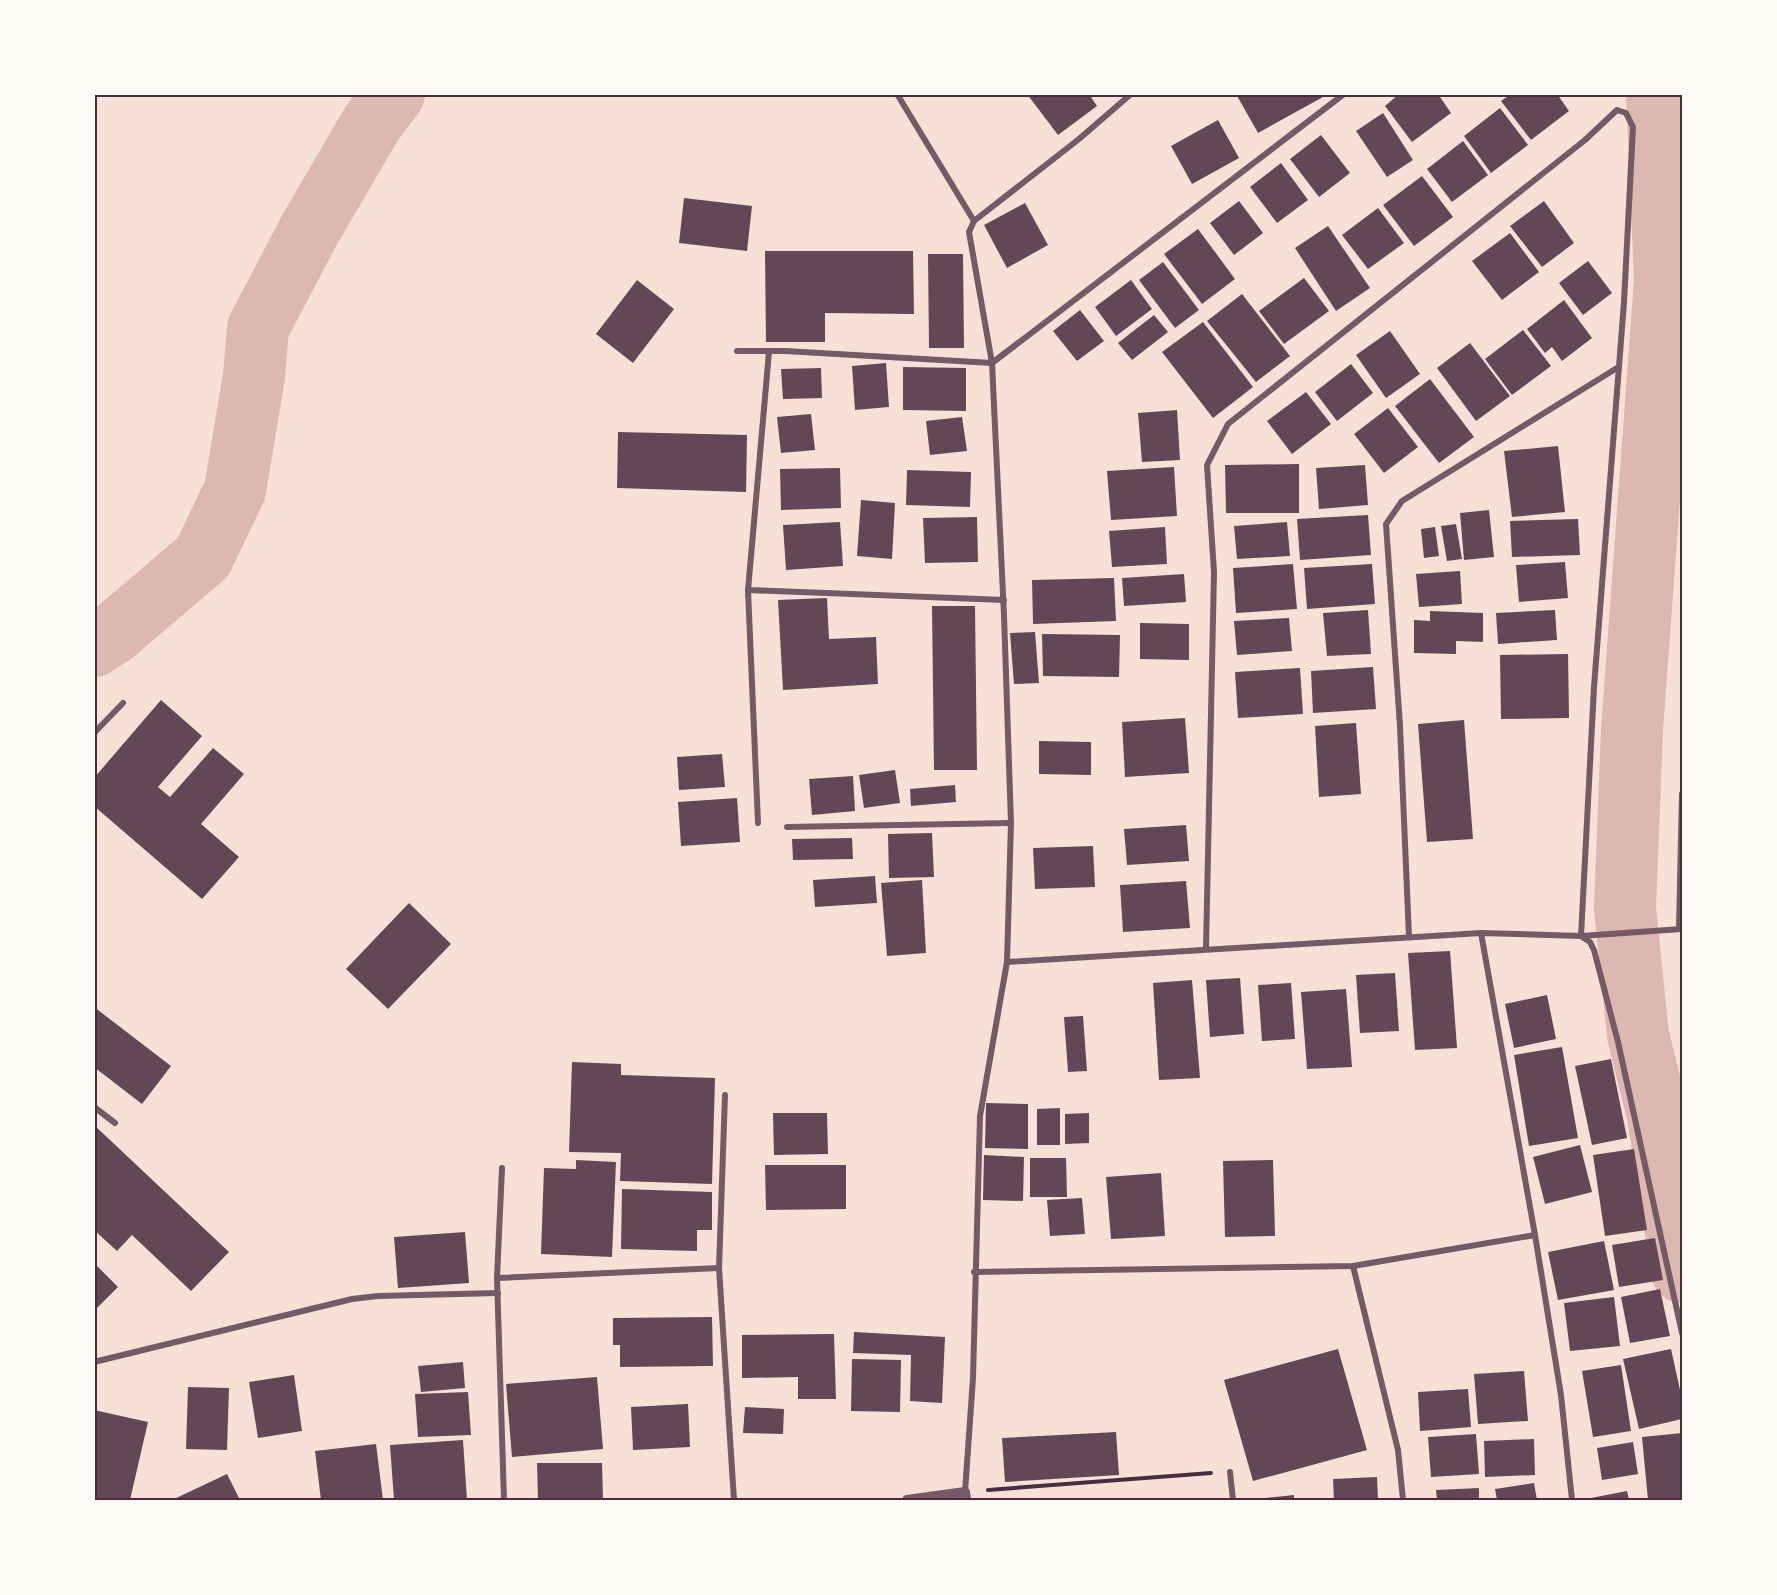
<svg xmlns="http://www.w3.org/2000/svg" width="1777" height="1595" viewBox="0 0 1777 1595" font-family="Signika,sans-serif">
<rect width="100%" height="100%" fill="#f7e1d7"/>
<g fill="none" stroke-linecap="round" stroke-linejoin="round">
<g stroke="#dcb8b0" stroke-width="62">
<path d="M1657 94 1665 280 1632 730 1625 908 1638 1035 1658 1116 1682 1272"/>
<path d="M94 646 114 633 203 557 235 490 254 376 258 328 310 229 372 123 394 94"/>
</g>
</g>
<g fill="#644757">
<path d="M1027 94H1089L1097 106 1058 135Z"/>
<path d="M1236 94H1322L1323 97 1258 133Z"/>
<path d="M1399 94H1438L1451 113 1412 142 1385 106Z"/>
<path d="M1511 94H1557L1569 111 1531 140 1501 101Z"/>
<path d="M1500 108 1528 145 1491 173 1464 136Z"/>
<path d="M1383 113 1413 160 1387 177 1356 131Z"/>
<path d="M1218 120 1239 158 1192 184 1171 146Z"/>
<path d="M1321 135 1350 173 1319 197 1290 159Z"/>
<path d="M1463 141 1488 175 1452 202 1427 169Z"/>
<path d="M1281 163 1308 200 1277 223 1250 187Z"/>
<path d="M1422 176 1453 217 1414 246 1383 205Z"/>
<path d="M684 198 752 206 747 251 679 243Z"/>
<path d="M1239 201 1263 233 1234 255 1210 223Z"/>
<path d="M1544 201 1574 243 1542 267 1510 226Z"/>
<path d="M1025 203 1048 245 1007 268 984 225Z"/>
<path d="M1378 208 1404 243 1368 269 1342 235Z"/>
<path d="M1328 226 1370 288 1336 311 1295 248Z"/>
<path d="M1198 229 1235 279 1202 304 1164 254Z"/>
<path d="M1510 233 1539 272 1502 300 1472 261Z"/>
<path d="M765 251H913L914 314 825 313V342H766Z"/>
<path d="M928 254H963L964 348H929Z"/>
<path d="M1588 261 1612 293 1583 315 1559 283Z"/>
<path d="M1163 262 1199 310 1175 328 1139 280Z"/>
<path d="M1304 278 1329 311 1284 344 1259 311Z"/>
<path d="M637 280 674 309 633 363 596 334Z"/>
<path d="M1131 280 1152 309 1116 336 1095 307Z"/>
<path d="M1242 294 1290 356 1256 382 1207 321Z"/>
<path d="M1564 300 1592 338 1562 361 1552 347 1545 353 1527 329Z"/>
<path d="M1080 310 1104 341 1077 361 1053 331Z"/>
<path d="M1154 315 1168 332 1132 360 1118 343Z"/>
<path d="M1203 322 1253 387 1213 418 1162 352Z"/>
<path d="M1523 330 1551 366 1512 395 1485 359Z"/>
<path d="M1390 331 1420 374 1386 398 1356 355Z"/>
<path d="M1470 343 1510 396 1476 421 1437 368Z"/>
<path d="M886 363 889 407 855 410 852 366Z"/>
<path d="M1351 364 1373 393 1337 421 1315 392Z"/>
<path d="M903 367 966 368V411L903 410Z"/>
<path d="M821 368 822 398 783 399 781 369Z"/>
<path d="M1430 379 1474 437 1439 463 1395 406Z"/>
<path d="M1306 392 1331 424 1292 454 1267 421Z"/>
<path d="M1388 408 1418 447 1384 473 1354 434Z"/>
<path d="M1177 410 1180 460 1142 462 1138 413Z"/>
<path d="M811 414 815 450 781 453 777 417Z"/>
<path d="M962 417 967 451 930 455 926 421Z"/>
<path d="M618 432 747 435 746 492 617 488Z"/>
<path d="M1558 446 1565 512 1512 517 1504 451Z"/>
<path d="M1299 464V513H1226L1225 465Z"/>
<path d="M1365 465 1368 505 1319 509 1316 468Z"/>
<path d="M1174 467 1177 516 1111 520 1107 471Z"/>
<path d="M840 468 841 508 781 510 780 469Z"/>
<path d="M907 470 971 472 970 507 906 505Z"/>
<path d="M861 500 895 503 892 559 857 556Z"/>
<path d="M1489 510 1494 557 1464 560 1460 513Z"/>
<path d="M1368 515 1371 555 1300 560 1297 519Z"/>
<path d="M977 517 978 562 925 563 923 518Z"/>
<path d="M1578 519 1580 555 1512 557 1510 521Z"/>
<path d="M840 522 843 566 786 570 783 525Z"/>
<path d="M1287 522 1290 556 1237 559 1234 526Z"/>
<path d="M1456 524 1462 559 1447 561 1441 526Z"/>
<path d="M1165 527 1167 564 1112 567 1109 531Z"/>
<path d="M1435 527 1439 556 1424 558 1421 529Z"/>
<path d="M1565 562 1568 598 1519 602 1516 565Z"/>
<path d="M1293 564 1297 609 1236 613 1233 568Z"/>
<path d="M1372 564 1375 604 1307 609 1304 568Z"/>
<path d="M1460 571 1462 604 1419 607 1416 574Z"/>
<path d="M1184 574 1186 602 1124 606 1122 578Z"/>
<path d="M1114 578 1116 621 1033 624 1032 580Z"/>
<path d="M827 598 829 639 876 637 878 684 783 690 778 600Z"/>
<path d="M932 606H975L977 770H934Z"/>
<path d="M1368 610 1371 654 1327 656 1323 613Z"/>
<path d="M1555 610 1557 640 1498 644 1496 613Z"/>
<path d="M1430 611 1483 613V642L1456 641V654L1414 653V620L1430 621Z"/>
<path d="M1289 618 1292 651 1237 655 1234 621Z"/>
<path d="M1140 623 1189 624V660L1140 659Z"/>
<path d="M1035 632 1039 683 1014 684 1010 633Z"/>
<path d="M1042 634 1120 635 1119 677 1043 676Z"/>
<path d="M1568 654 1569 718 1501 719 1500 655Z"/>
<path d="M1373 667 1376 709 1313 713 1311 671Z"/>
<path d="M1300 668 1303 714 1238 718 1235 672Z"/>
<path d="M161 700 202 736 158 787 170 797 213 748 244 774 201 824 239 857 202 899 94 806V778Z"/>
<path d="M1185 718 1189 773 1125 777 1122 722Z"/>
<path d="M1464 720 1473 839 1427 842 1418 724Z"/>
<path d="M1356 723 1361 794 1319 797 1315 726Z"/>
<path d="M1039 741 1091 742V775L1039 774Z"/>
<path d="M722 754 725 787 679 790 677 757Z"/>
<path d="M895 770 900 803 864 808 859 775Z"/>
<path d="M853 776 855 811 812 815 809 779Z"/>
<path d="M955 785 956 802 911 806 910 789Z"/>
<path d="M737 798 740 842 681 846 678 802Z"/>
<path d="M1186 825 1189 861 1127 865 1124 829Z"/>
<path d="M932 833 934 877 889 878 888 834Z"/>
<path d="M852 838 853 859 793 860 792 839Z"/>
<path d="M1093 846 1095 887 1035 889 1033 848Z"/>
<path d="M875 876 877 903 815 907 813 880Z"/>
<path d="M922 880 926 953 887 956 881 883Z"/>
<path d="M1186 881 1190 928 1123 932 1120 885Z"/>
<path d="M409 903 451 944 388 1009 346 969Z"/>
<path d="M1450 951 1457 1048 1415 1050 1408 953Z"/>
<path d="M1395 973 1399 1031 1360 1033 1356 975Z"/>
<path d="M1240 978 1244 1034 1210 1037 1206 980Z"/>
<path d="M1192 980 1200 1078 1159 1080 1153 983Z"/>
<path d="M1291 983 1295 1039 1262 1041 1258 985Z"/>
<path d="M1346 989 1352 1067 1307 1069 1301 992Z"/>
<path d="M1547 995 1556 1039 1514 1048 1505 1004Z"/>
<path d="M94 1007 171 1066 142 1104 94 1067Z"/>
<path d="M1083 1016 1087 1071 1068 1072 1064 1017Z"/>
<path d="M1562 1047 1578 1138 1529 1146 1514 1055Z"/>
<path d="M1611 1059 1627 1138 1592 1145 1575 1066Z"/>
<path d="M572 1062 621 1064V1075L715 1078 712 1184 620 1181 621 1153 569 1152Z"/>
<path d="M986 1103 1028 1104V1149L985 1148Z"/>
<path d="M1060 1108V1145H1037V1109Z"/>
<path d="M773 1113H827L828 1154 774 1155Z"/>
<path d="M1089 1113V1143L1065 1144V1114Z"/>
<path d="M94 1125 229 1252 191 1291 132 1235 117 1251 94 1230Z"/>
<path d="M1580 1145 1592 1192 1545 1204 1533 1157Z"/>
<path d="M1634 1149 1647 1230 1605 1236 1593 1155Z"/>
<path d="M984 1155 1024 1157 1023 1201 983 1200Z"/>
<path d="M1030 1158H1066L1067 1197H1030Z"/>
<path d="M576 1160 616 1162 612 1257 541 1254 544 1168 576 1169Z"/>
<path d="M1273 1160 1275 1236 1225 1237 1223 1161Z"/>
<path d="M765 1165H846V1209L766 1210Z"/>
<path d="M1161 1173 1165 1236 1111 1239 1106 1177Z"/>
<path d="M622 1189 712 1192V1230H697V1251L621 1249Z"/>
<path d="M1082 1198 1085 1234 1050 1236 1047 1200Z"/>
<path d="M465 1232 469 1283 398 1288 394 1237Z"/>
<path d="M1655 1238 1663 1280 1619 1287 1612 1245Z"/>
<path d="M1604 1241 1614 1290 1558 1300 1548 1252Z"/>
<path d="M94 1263 118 1287 94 1311Z"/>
<path d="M1660 1289 1670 1336 1630 1343 1621 1297Z"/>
<path d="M1614 1297 1620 1346 1570 1351 1564 1303Z"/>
<path d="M712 1317 713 1366 620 1367V1345H613V1318Z"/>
<path d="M854 1332 945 1337 942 1403 910 1401 911 1355 853 1353Z"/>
<path d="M834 1334 836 1399H798V1377L742 1378V1335Z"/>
<path d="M1338 1349 1367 1450 1253 1481 1224 1380Z"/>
<path d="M1671 1349 1682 1399V1419L1639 1429 1623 1359Z"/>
<path d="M852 1359 901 1360 900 1412 851 1411Z"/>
<path d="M463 1362 465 1388 421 1392 418 1366Z"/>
<path d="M1621 1365 1631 1431 1593 1437 1582 1371Z"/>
<path d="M1524 1371 1528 1421 1478 1424 1474 1374Z"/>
<path d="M294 1375 302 1431 258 1438 249 1382Z"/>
<path d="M597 1377 603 1449 512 1457 506 1384Z"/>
<path d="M188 1387 229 1388 227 1450 186 1449Z"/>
<path d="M1468 1389 1471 1427 1420 1431 1418 1392Z"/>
<path d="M468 1392 471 1435 418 1437 415 1394Z"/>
<path d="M688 1404 690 1447 633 1450 631 1407Z"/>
<path d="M745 1407 784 1409 783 1434 743 1433Z"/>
<path d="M94 1410 148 1422 130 1500H94Z"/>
<path d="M1116 1432 1119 1475 1005 1482 1002 1438Z"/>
<path d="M1682 1433V1500H1648L1642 1437Z"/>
<path d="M1476 1434 1479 1474 1431 1477 1428 1437Z"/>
<path d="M1534 1439 1535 1475 1485 1477 1484 1441Z"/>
<path d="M463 1440 467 1500H394L390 1445Z"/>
<path d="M1633 1442 1638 1474 1602 1480 1597 1448Z"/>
<path d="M376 1444 383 1500H321L315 1451Z"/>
<path d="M537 1463H602L603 1500H538Z"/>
<path d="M227 1474 240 1500H172Z"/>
<path d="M1377 1477 1378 1500H1334L1333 1479Z"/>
<path d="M1534 1483 1537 1500H1497L1495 1489Z"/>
<path d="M1479 1488V1500H1437L1436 1490Z"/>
<path d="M1627 1491 1629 1500H1591V1498Z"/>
<path d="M1294 1495V1500H1254V1499Z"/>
</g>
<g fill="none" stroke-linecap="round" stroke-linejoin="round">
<path stroke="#4a2c40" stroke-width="4" d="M988 1490 1211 1473"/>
<g stroke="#755966" stroke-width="6">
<path d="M897 94 974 221"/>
<path d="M737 351H785L992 363 969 232 974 221 1079 139 1131 94"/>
<path d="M769 352 748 590 1004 600"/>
<path d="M748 590 758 823"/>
<path d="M94 733 123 703"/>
<path d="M787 827 1011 823"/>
<path d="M1679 929 1682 794"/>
<path d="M1481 933 1535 1235 1561 1395 1572 1500"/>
<path d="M1409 937 1400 726 1386 524 1402 501 1617 368"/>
<path d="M1206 949 1214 572 1207 465 1228 424 1585 140 1617 110 1626 113 1633 127 1624 302 1594 687 1581 936 1590 942 1594 950 1618 1042 1682 1333"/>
<path d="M1007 962 1481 933 1581 936 1682 929"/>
<path d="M725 1095 719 1268 734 1500"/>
<path d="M94 1107 115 1123"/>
<path d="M502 1168 497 1278 504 1500"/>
<path d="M1353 1266 1398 1450 1403 1500"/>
<path d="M974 1272 1353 1266 1535 1235"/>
<path d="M497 1278 719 1268"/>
<path d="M94 1362 352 1299 378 1296 498 1293"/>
<path d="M1230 1472 1233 1500"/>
<path d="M965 1492 973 1378 980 1116 1007 962 1011 823 1004 615 992 363 1344 94"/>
</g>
<path stroke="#755966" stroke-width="10" d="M907 1500 965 1492 966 1500"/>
</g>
<rect width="1777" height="1595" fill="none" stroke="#fffaf5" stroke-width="192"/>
<rect x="96" y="96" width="1585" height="1403" fill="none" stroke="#4a2c40" stroke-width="2"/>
</svg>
